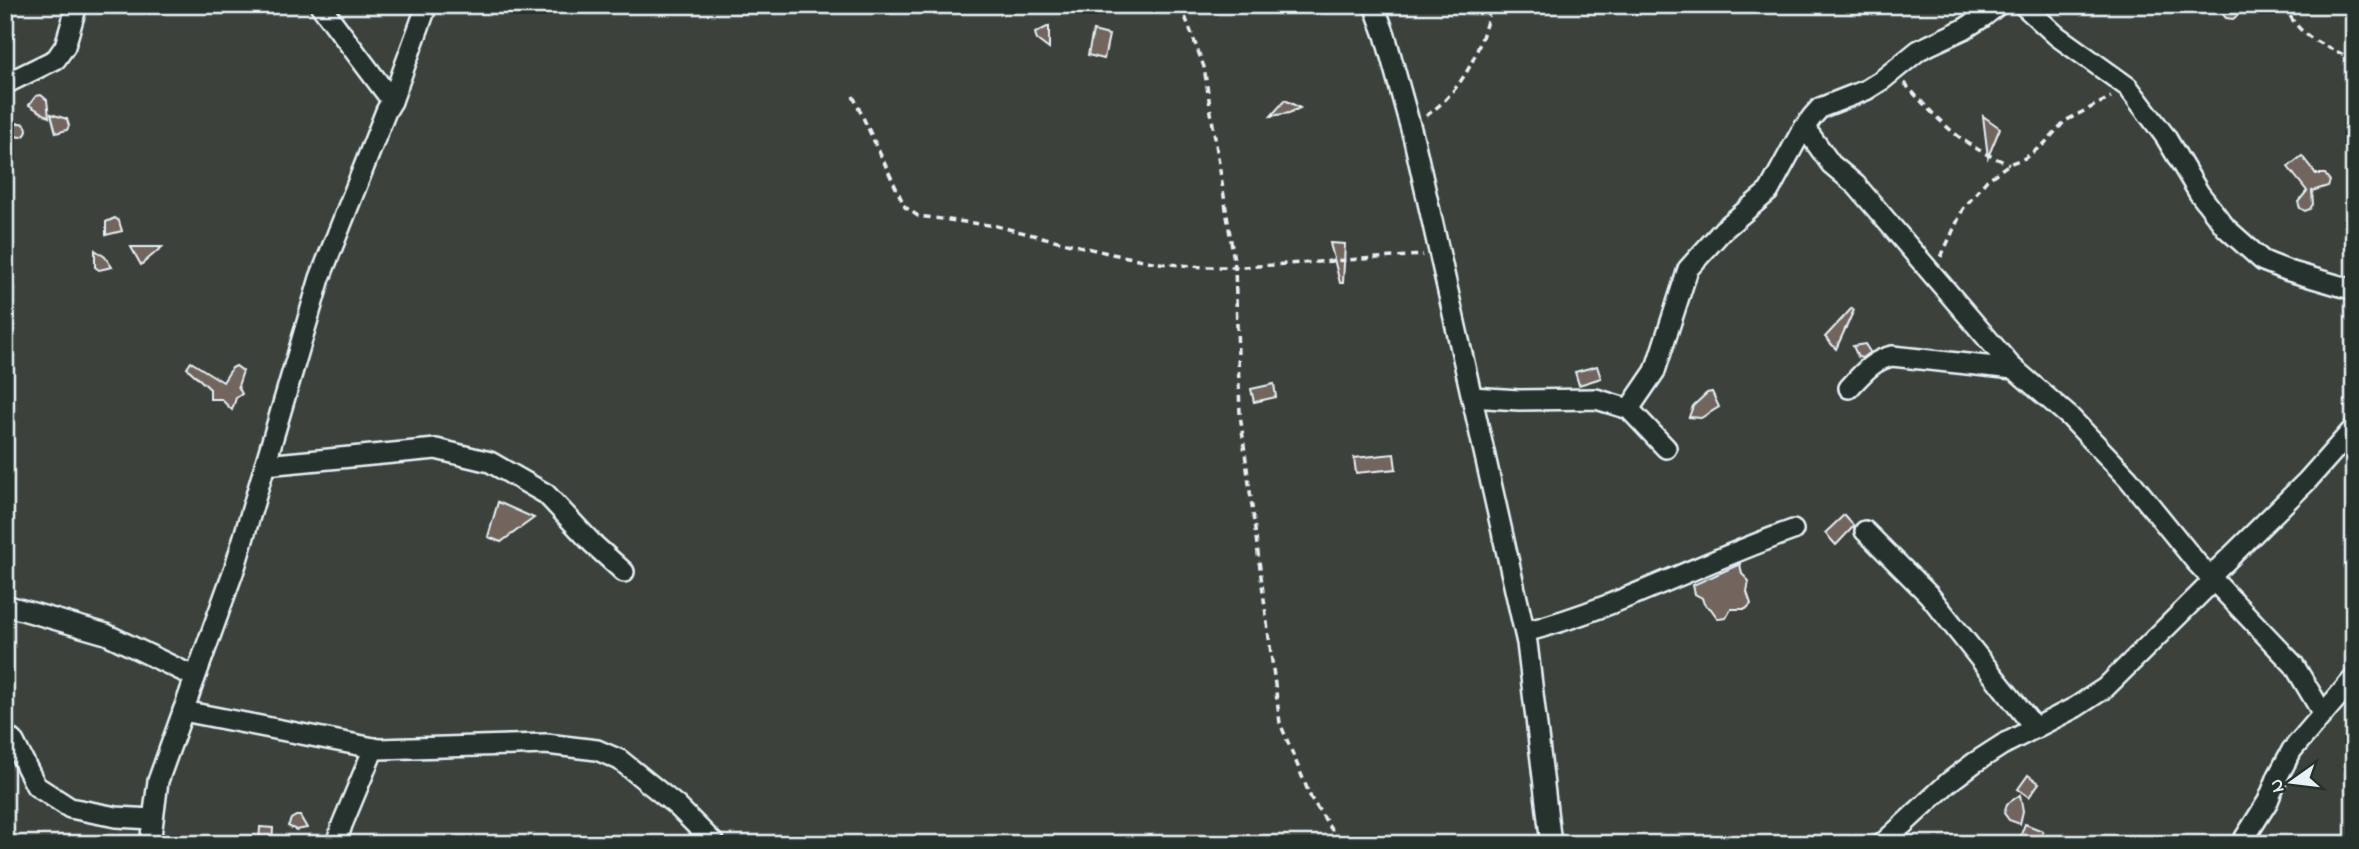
<svg xmlns="http://www.w3.org/2000/svg" width="2359" height="849" viewBox="0 0 2359 849" font-family="'Indie Flower',sans-serif">
<rect width="100%" height="100%" fill="#3c423b"/>
<filter id="ink" filterUnits="userSpaceOnUse"><feTurbulence type="fractalNoise" baseFrequency=".0143" numOctaves="2"/><feDisplacementMap in="SourceGraphic" scale="14" xChannelSelector="R" yChannelSelector="G"/><feConvolveMatrix kernelMatrix="1 2 1 2 8 2 1 2 1" color-interpolation-filters="sRGB"/></filter>
<g filter="url(#ink)">
<g fill="#71655d" stroke="#e8f1f8" stroke-width="2">
<path d="M2215 5H2241L2238 15 2233 19 2226 18Z"/>
<path d="M1049 26V49L1037 40 1035 33Z"/>
<path d="M1093 31 1109 35 1104 59 1088 55Z"/>
<path d="M41 95 47 100 49 117 29 105 36 96Z"/>
<path d="M1285 100 1300 108 1289 113 1271 116Z"/>
<path d="M51 114 67 119 69 126 67 130 56 133Z"/>
<path d="M1983 116 2000 128 1988 157Z"/>
<circle cx="20" cy="130" r="7"/>
<path d="M2302 156 2316 174H2325L2330 181 2328 186 2312 191 2313 204 2310 209 2305 211 2300 208 2298 202 2307 191 2288 167Z"/>
<path d="M115 218 119 221 122 231 106 235V222Z"/>
<path d="M1330 243 1345 244 1343 283H1340Z"/>
<path d="M131 247H162L141 265Z"/>
<path d="M95 250 105 257 112 267 99 270 95 267Z"/>
<path d="M1852 308 1854 310 1836 349 1825 337Z"/>
<path d="M1865 344 1870 352 1862 358 1858 357 1853 346Z"/>
<path d="M191 362 223 382 232 368 236 366 243 371 238 386 242 394 236 398 232 410 221 399H210V389L187 368Z"/>
<path d="M1597 366 1601 378 1579 385 1575 372Z"/>
<path d="M1274 384 1276 397 1254 402 1251 389Z"/>
<path d="M1712 392 1719 407 1701 418 1689 417 1693 406 1707 393Z"/>
<path d="M1394 454 1396 469 1356 473 1354 458Z"/>
<path d="M498 502 534 518 501 542 488 537Z"/>
<path d="M1844 515 1854 526 1836 545 1825 533Z"/>
<path d="M1740 564 1742 574 1749 581 1747 592 1751 604 1746 609H1731L1726 618 1718 619 1711 609 1704 604 1702 598 1695 594 1693 585Z"/>
<path d="M2028 775 2039 783 2029 797 2018 789Z"/>
<path d="M2020 795 2023 811 2020 824 2009 820 2004 813 2007 804Z"/>
<path d="M296 816H300L307 828 296 830 288 826 291 819Z"/>
<path d="M2025 824 2043 831 2038 844H2029L2019 840Z"/>
<path d="M260 827 273 828 272 844H259Z"/>
</g>
<g fill="none" stroke-linecap="round" stroke-linejoin="round">
<g stroke="#e8f1f8" stroke-width="24">
<g id="minor">
<path d="M320 5 392 101"/>
<path d="M1374 5 1385 35 1414 140 1527 643 1551 844"/>
<path d="M2023 5 2057 36 2128 87 2165 136 2199 193 2226 228 2263 261 2289 271 2354 290"/>
<path d="M5 84 56 59 65 46 77 5"/>
<path d="M1805 128 1831 164 1856 185 2011 366 2070 417 2128 478 2196 562 2294 665 2323 714"/>
<path d="M1849 388C1862 374 1873 360 1892 356L2014 369"/>
<path d="M1472 397 1519 400 1596 399 1629 409 1666 448"/>
<path d="M1629 409 1655 371 1688 269 1723 230 1769 191 1801 132 1812 117 1820 108 1866 90 1882 80 1919 50 1964 29 1983 17 1998 5"/>
<path d="M265 465 436 449 490 462 546 494 592 543 624 572"/>
<path d="M1865 531 1929 595 2035 728"/>
<path d="M2210 577 2307 481 2354 428"/>
<path d="M5 605 106 634 195 677"/>
<path d="M1525 632C1617 608 1702 562 1793 530"/>
<path d="M183 711 379 749 546 744 597 750 620 760 677 806 715 844"/>
<path d="M5 734 14 742 36 786 70 808 116 817 152 819"/>
<path d="M150 844 158 781 235 567 320 278 386 111 392 101 427 5"/>
<path d="M336 844 342 825 374 748"/>
<path d="M1882 844 1949 782 1974 763 2002 745 2076 707 2105 688 2213 581"/>
<path d="M2241 844 2268 801 2278 776 2292 750 2354 678"/>
</g>
</g>
<g stroke="#e8f1f8" stroke-width="3.5" stroke-dasharray="7 5" stroke-linecap="butt">
<path d="M1183 5 1185 16 1204 67 1235 267 1240 414 1280 723 1311 798 1341 844"/>
<path d="M2285 5C2298 39 2324 44 2354 60"/>
<path d="M1904 83C1926 106 1946 130 1974 147 1985 154 1997 159 2009 164"/>
<path d="M853 96 905 207 918 216 996 226 1112 254 1158 263 1203 267H1242L1423 255"/>
<path d="M1426 116C1466 87 1480 51 1491 5"/>
<path d="M1941 257 1963 209 1987 180 2009 164 2025 158 2044 144 2065 121 2111 97"/>
</g>
<use href="#minor" stroke="#26332d" stroke-width="19"/>
</g>
</g>
<rect width="2359" height="849" fill="none" stroke="#26332d" stroke-width="28"/>
<rect x="14" y="14" width="2331" height="821" fill="none" stroke="#e8f1f8" stroke-width="2.5" filter="url(#ink)"/>
<g transform="translate(2292 782) rotate(256)" stroke="#26332d" stroke-width="5" paint-order="stroke">
<path d="M0-5L12 26L0 18L-12 26Z" fill="#e8f1f8"/>
<text y="-10" font-size="19" font-weight="bold" text-anchor="middle" fill="#e8f1f8">N</text>
</g>
</svg>
